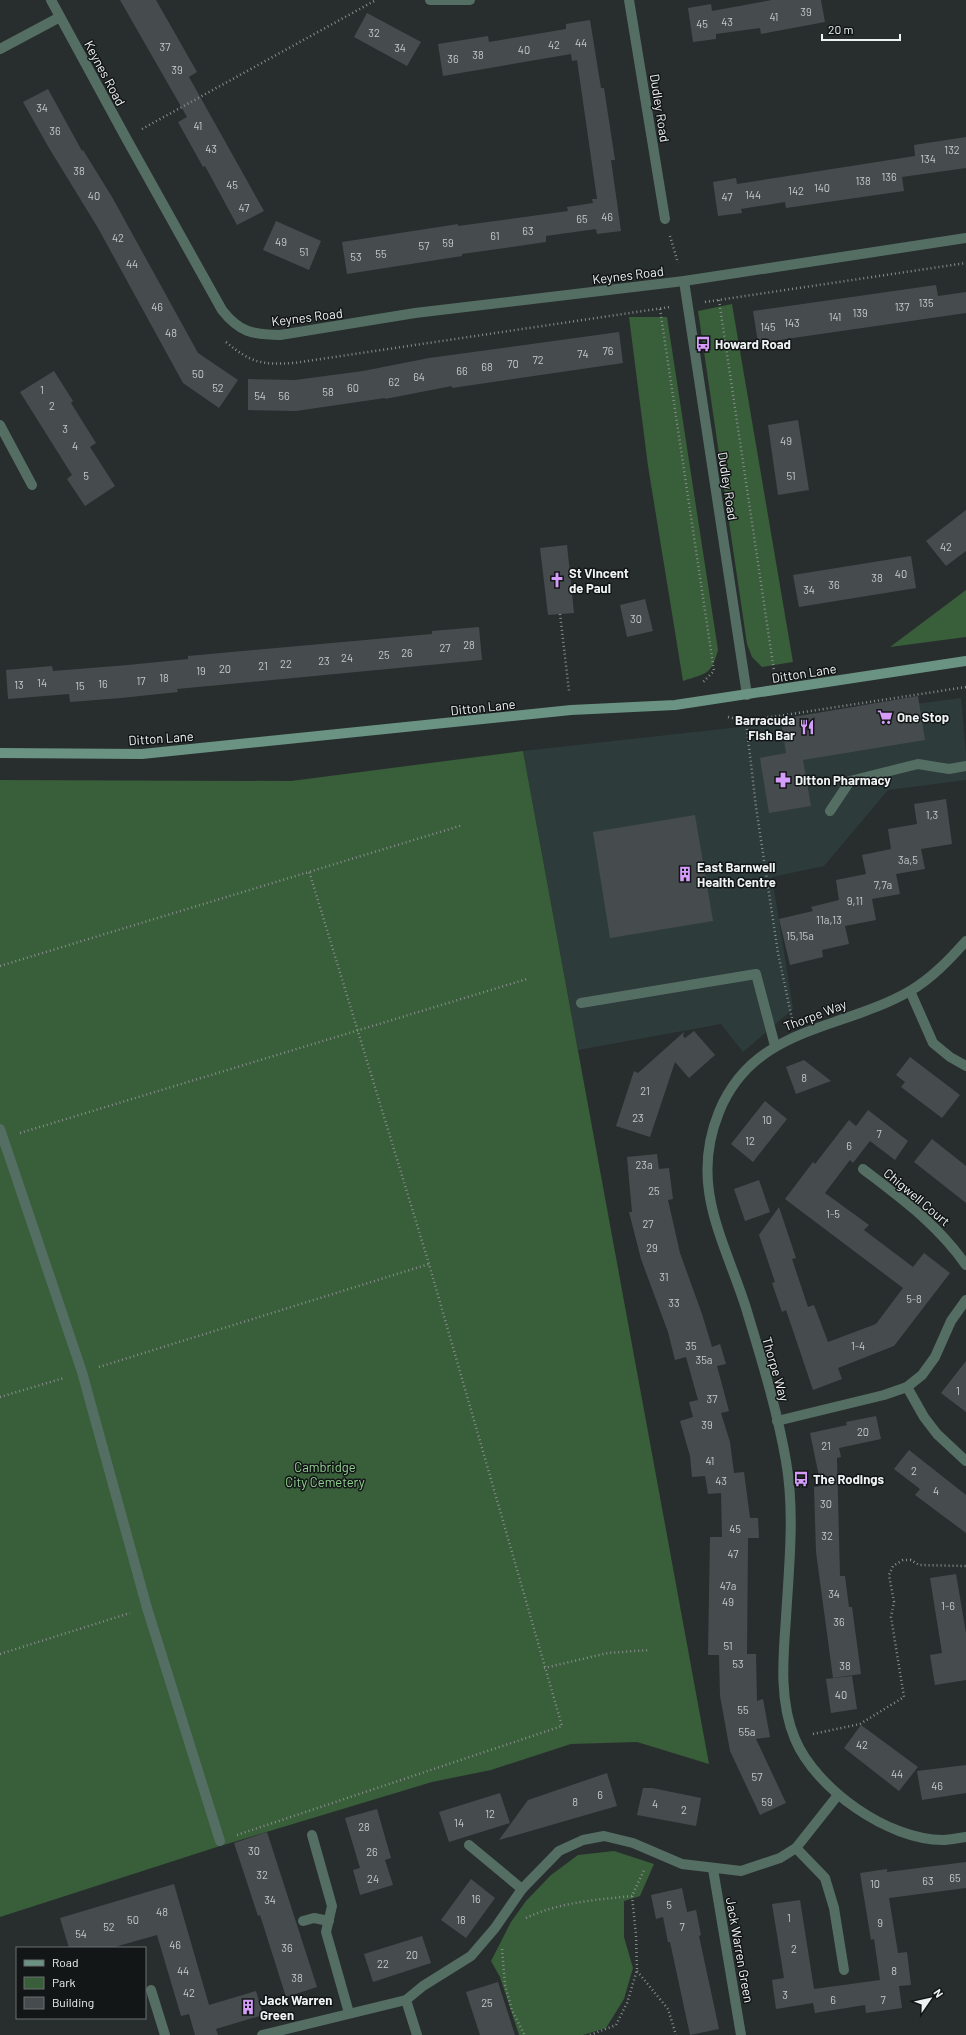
<svg xmlns="http://www.w3.org/2000/svg" width="966" height="2035" viewBox="0 0 966 2035" font-family="Barlow,sans-serif">
<rect width="100%" height="100%" fill="#282e2e"/>
<path fill="#2d3b3a" d="M961 698 966 753V780L888 790 824 866 772 877 793 1009 743 1052 721 1024 578 1050 523 751 749 726Z"/>
<g fill="#395e3a">
<path d="M732 304 793 662 762 667 752 657 747 644 698 311Z"/>
<path d="M629 317H667L718 650C711 675 707 673 683 681L648 466Z"/>
<path d="M966 590V637L890 647Z"/>
<path d="M523 751 709 1764 637 1742 571 1744 491 1770 432 1782 217 1847 0 1917V780L291 781Z"/>
<path d="M614 1851 654 1864 640 1896 624 1901V1937L633 1968 624 1999 606 2028 583 2035H519L500 1977 491 1961 511 1922 526 1901 551 1875 578 1855Z"/>
</g>
<g fill="#464c4e">
<path d="M120 0H156L197 72 189 77 264 211 237 225 205 166 203 167 178 122 187 117Z"/>
<path d="M772 0H821L825 22 761 34 760 28 716 34V39L693 42 688 8 711 4 712 11Z"/>
<path d="M367 13 421 42 407 66 354 37Z"/>
<path d="M590 20 601 88H604L615 160H611L621 231 597 234 596 229 546 236V242L462 254V256L347 274 342 242 458 224V226L568 211 567 207 593 203 592 199H597L577 60 572 61 571 54 443 76 438 44 488 36 489 42 566 29V24Z"/>
<path d="M48 89 82 151 83 150 112 197 198 353 238 380 219 408 183 383 98 228 49 148 23 102Z"/>
<path d="M966 137V168L902 177 904 191 786 208 785 202 741 209 742 213 718 216 713 182 736 178 737 184 915 156 914 145Z"/>
<path d="M276 221 321 241 309 270 263 250Z"/>
<path d="M936 285 938 296 966 292V313L758 343 753 311Z"/>
<path d="M619 332 623 363 452 388V386L385 399V398L296 411 248 410V379L295 380 363 371 429 358Z"/>
<path d="M54 371 73 401 71 403 96 443 90 447 115 486 85 506 67 479 72 475 20 392Z"/>
<path d="M798 420 809 490 778 495 768 425Z"/>
<path d="M966 510V551L946 566 926 541Z"/>
<path d="M567 545 574 613 548 615 540 548Z"/>
<path d="M911 556 916 588 799 607 793 575Z"/>
<path d="M645 599 653 631 627 637 620 605Z"/>
<path d="M479 627 482 660 177 689 178 692 121 698 70 702 69 694 8 699 6 670 52 666 53 671 128 665 188 659V656L432 634V631Z"/>
<path d="M918 696 925 740 803 760 811 806 769 813 760 758 786 753 781 719Z"/>
<path d="M946 799 952 844 921 849 925 869 896 874 900 894 872 899 876 920 845 926 849 944 822 950 823 957 790 965 779 919 813 911 811 907 839 900 836 880 866 874 862 855 891 849 888 829 917 824 914 804Z"/>
<path d="M695 815 713 921 610 938 593 832Z"/>
<path d="M694 1031 715 1055 689 1078 675 1062 650 1137 616 1126 634 1071 638 1073 684 1032 683 1036 685 1038Z"/>
<path d="M910 1057 960 1095 942 1118 901 1087 905 1082 896 1075Z"/>
<path d="M804 1060 831 1081 796 1094 786 1067Z"/>
<path d="M765 1101 787 1119 753 1162 731 1144Z"/>
<path d="M868 1110 908 1141 895 1160 870 1141 853 1163 850 1160 825 1193 869 1225 864 1230 913 1267 924 1253 950 1273 894 1346 838 1368 842 1379 813 1390 786 1310 782 1312 772 1283 775 1282 759 1235 779 1207 796 1258 792 1259 808 1307 814 1305 828 1342 876 1324 903 1288 785 1199 813 1162 815 1164 849 1120 856 1126Z"/>
<path d="M932 1139 966 1166V1203L914 1162Z"/>
<path d="M657 1154 659 1169 669 1168 673 1199 668 1200 680 1253 702 1314 712 1347 720 1344 726 1364 717 1366 729 1411 721 1413 730 1442 734 1473 744 1472 750 1518H758L759 1538H748L747 1654H756L757 1701 763 1699 770 1737 756 1739 786 1803 760 1815 730 1751 720 1696 719 1655H708L710 1537H722L721 1493 708 1494 705 1476 692 1477 690 1456 680 1421 693 1417 689 1402 698 1400 686 1357 675 1360 668 1332 641 1259 629 1212H632L627 1157Z"/>
<path d="M759 1180 770 1212 745 1221 734 1189Z"/>
<path d="M966 1361V1412L941 1393Z"/>
<path d="M876 1416 881 1439 839 1448 841 1457 837 1458 840 1576H845L849 1607H852L861 1674 833 1678 816 1552 814 1487 821 1486 810 1433 847 1425 846 1422Z"/>
<path d="M909 1450 966 1495V1533L915 1495 920 1489 894 1469Z"/>
<path d="M956 1574 966 1633V1680L935 1685 930 1655 942 1653 930 1578Z"/>
<path d="M852 1676 857 1709 831 1713 826 1679Z"/>
<path d="M861 1725 918 1767 899 1791 844 1748Z"/>
<path d="M966 1765V1793L922 1800 917 1771Z"/>
<path d="M607 1773 617 1806 499 1840 528 1800Z"/>
<path d="M643 1788H652L701 1798 696 1826 637 1815Z"/>
<path d="M500 1793 510 1823 449 1842 439 1812Z"/>
<path d="M377 1809 391 1858 385 1860 393 1885 360 1895 353 1870 360 1868 345 1818Z"/>
<path d="M267 1832 317 1987 286 1997 260 1915 258 1916 234 1843Z"/>
<path d="M966 1862V1888L889 1898 898 1953 907 1952 911 1985 899 1986 902 2008 866 2013 865 2005 815 2013 813 2003 776 2009 772 1980 784 1978 772 1904 800 1900 814 1989 880 1980 874 1939 871 1940 860 1873 887 1869V1872Z"/>
<path d="M471 1879 495 1898 466 1938 441 1920Z"/>
<path d="M174 1884 209 2005 256 1991 263 2015 216 2029 218 2035H195L189 2014 181 2016 157 1935 111 1948H69L60 1918Z"/>
<path d="M682 1888 687 1912 696 1910 701 1935 699 1936 719 2029 690 2035 670 1942H668L663 1917 656 1919 651 1895Z"/>
<path d="M422 1936 431 1963 373 1982 364 1954Z"/>
<path d="M498 1982 515 2035H480L466 1992Z"/>
</g>
<g fill="none" stroke-linecap="round" stroke-linejoin="round">
<g stroke="#888d8d" stroke-width="2.5" stroke-dasharray="1 3" stroke-linecap="butt">
<path d="M142 129 376 0"/>
<path d="M670 236 678 263"/>
<path d="M719 300 774 671"/>
<path d="M705 302 966 263"/>
<path d="M660 309 714 671 703 682"/>
<path d="M226 342C251 363 262 365 294 363L670 307"/>
<path d="M560 614 569 691"/>
<path d="M728 717 746 721 966 687"/>
<path d="M746 721 756 807 778 953 792 1019"/>
<path d="M0 966 463 825"/>
<path d="M20 1133 527 979"/>
<path d="M99 1367 429 1264"/>
<path d="M0 1397 64 1378"/>
<path d="M0 1654 130 1613"/>
<path d="M544 1668 608 1653 649 1650"/>
<path d="M813 1734 860 1724 904 1697 891 1617 894 1602 889 1575 893 1566 903 1560H911L919 1565 966 1566"/>
<path d="M237 1835 562 1726 429 1264 309 871"/>
<path d="M526 1918C560 1902 595 1900 632 1896"/>
<path d="M502 1949 505 1985 512 2010 524 2034"/>
<path d="M637 1971 668 2009 676 2035"/>
<path d="M590 2035 616 2025 627 2003 637 1970 636 1935 632 1896 645 1868"/>
</g>
<g stroke="#556e64" stroke-width="10">
<path d="M581 1003 756 974 775 1046"/>
<path d="M0 1129 82 1372 147 1608 220 1841"/>
</g>
<g stroke="#556e64" stroke-width="10">
<path d="M51 0 126 138 222 310C239 332 253 335 280 335L415 313 684 281 966 238"/>
<path d="M430 0H470"/>
<path d="M629 0 665 219"/>
<path d="M0 49 60 17"/>
<path d="M684 281 747 695"/>
<path d="M0 425 32 485"/>
<path d="M830 811 850 781 918 764 949 769 966 766"/>
<path d="M966 941C949 960 932 978 910 991 840 1031 754 1026 719 1112 689 1186 724 1239 746 1308 761 1358 777 1409 786 1461 795 1513 789 1565 786 1618 783 1658 779 1701 795 1739 816 1789 888 1840 943 1840 950 1840 958 1838 966 1837"/>
<path d="M910 991 933 1043 950 1057 966 1066"/>
<path d="M863 1169C902 1199 937 1224 966 1265"/>
<path d="M907 1387 924 1417 937 1434 966 1461"/>
<path d="M777 1421 884 1395 907 1387 922 1375 935 1357 951 1321 966 1300"/>
<path d="M312 1835 332 1906 326 1932 349 2013"/>
<path d="M469 1845 522 1889"/>
<path d="M796 1848 825 1878 834 1908 844 1970"/>
<path d="M713 1869 741 2035"/>
<path d="M303 1921 314 1918 329 1921"/>
<path d="M151 1990 165 2035"/>
<path d="M406 2000 417 2035"/>
<path d="M262 2035 406 2000 423 1986 471 1956 495 1928 522 1889 559 1851 583 1840 604 1836 633 1843 682 1864 741 1871 780 1858 796 1848 838 1795"/>
</g>
<path stroke="#6a9383" stroke-width="10" d="M0 753 142 754 571 710 675 705 966 661"/>
</g>
<defs>
<g id="bus-bare" transform="scale(1.2)"><path d="M-5-6H5V4H4V6H2V4H-2V6H-4V4H-5ZM-3.5-4V0h7V-4ZM-3.5 1.2v1.5H-2V1.2ZM2 1.2v1.5H3.5V1.2Z" fill="#d59cfb" stroke="#131616" stroke-width="2.5" paint-order="stroke"/></g>
<g id="church-bare" transform="scale(1.2)"><path d="M-1.2-6h2.4v3.5h3.3v2.4h-3.3V6h-2.4V-.1h-3.3v-2.4h3.3Z" fill="#d59cfb" stroke="#131616" stroke-width="2.5" paint-order="stroke"/></g>
<g id="supermarket-bare" transform="scale(1.2)"><path d="M-6-5.5h2.5l.6 2H6L4.5 2H-2.5L-4.4-4H-6ZM-1.5 3.2a1.3 1.3 0 1 0 .1 0ZM3 3.2a1.3 1.3 0 1 0 .1 0Z" fill="#d59cfb" stroke="#131616" stroke-width="2.5" paint-order="stroke"/></g>
<g id="restaurant-bare" transform="scale(1.2)"><path d="M-5-6h1v4h1v-4h1v4h1v-4h1v5L-1.5 .5V6h-2V.5L-5-1ZM5-6V6H3V1.5H1.5Q1.5-4 5-6Z" fill="#d59cfb" stroke="#131616" stroke-width="2.5" paint-order="stroke"/></g>
<g id="pharmacy-bare" transform="scale(1.2)"><path d="M-2-6h4v4h4v4h-4v4h-4v-4h-4v-4h4Z" fill="#d59cfb" stroke="#131616" stroke-width="2.5" paint-order="stroke"/></g>
<g id="building-bare" transform="scale(1.2)"><path d="M-4-6H4V6H1V3H-1V6H-4ZM-2.5-4.3h1.7v1.8h-1.7ZM.8-4.3h1.7v1.8H.8ZM-2.5-1h1.7V.8h-1.7ZM.8-1h1.7V.8H.8Z" fill="#d59cfb" stroke="#131616" stroke-width="2.5" paint-order="stroke"/></g>
</defs>
<g fill-rule="evenodd">
<use href="#bus-bare" x="703" y="344"/>
<use href="#church-bare" x="557" y="580"/>
<use href="#supermarket-bare" x="885" y="717"/>
<use href="#restaurant-bare" x="807" y="727"/>
<use href="#pharmacy-bare" x="783" y="780"/>
<use href="#building-bare" x="685" y="874"/>
<use href="#bus-bare" x="801" y="1479"/>
<use href="#building-bare" x="248" y="2007"/>
</g>
<g text-anchor="middle" dominant-baseline="central" stroke-width="3" stroke-linejoin="round" paint-order="stroke">
<g font-size="11" fill="#c4c8c9">
<text x="806" y="11">39</text>
<text x="774" y="16">41</text>
<text x="727" y="21">43</text>
<text x="702" y="23">45</text>
<text x="374" y="32">32</text>
<text x="581" y="42">44</text>
<text x="554" y="44">42</text>
<text x="165" y="46">37</text>
<text x="400" y="47">34</text>
<text x="524" y="49">40</text>
<text x="478" y="54">38</text>
<text x="453" y="58">36</text>
<text x="177" y="69">39</text>
<text x="42" y="107">34</text>
<text x="198" y="125">41</text>
<text x="55" y="130">36</text>
<text x="211" y="148">43</text>
<text x="952" y="149">132</text>
<text x="928" y="158">134</text>
<text x="79" y="170">38</text>
<text x="889" y="176">136</text>
<text x="863" y="180">138</text>
<text x="232" y="184">45</text>
<text x="822" y="187">140</text>
<text x="796" y="190">142</text>
<text x="753" y="194">144</text>
<text x="94" y="195">40</text>
<text x="727" y="196">47</text>
<text x="244" y="207">47</text>
<text x="607" y="216">46</text>
<text x="582" y="218">65</text>
<text x="528" y="230">63</text>
<text x="495" y="235">61</text>
<text x="118" y="237">42</text>
<text x="281" y="241">49</text>
<text x="448" y="242">59</text>
<text x="424" y="245">57</text>
<text x="304" y="251">51</text>
<text x="381" y="253">55</text>
<text x="356" y="256">53</text>
<text x="132" y="263">44</text>
<text x="926" y="302">135</text>
<text x="157" y="306">46</text>
<text x="902" y="306">137</text>
<text x="860" y="312">139</text>
<text x="835" y="316">141</text>
<text x="792" y="322">143</text>
<text x="768" y="326">145</text>
<text x="171" y="332">48</text>
<text x="608" y="350">76</text>
<text x="583" y="353">74</text>
<text x="538" y="359">72</text>
<text x="513" y="363">70</text>
<text x="487" y="366">68</text>
<text x="462" y="370">66</text>
<text x="198" y="373">50</text>
<text x="419" y="376">64</text>
<text x="394" y="381">62</text>
<text x="218" y="387">52</text>
<text x="353" y="387">60</text>
<text x="42" y="389">1</text>
<text x="328" y="391">58</text>
<text x="260" y="395">54</text>
<text x="284" y="395">56</text>
<text x="52" y="405">2</text>
<text x="65" y="428">3</text>
<text x="786" y="440">49</text>
<text x="75" y="445">4</text>
<text x="86" y="475">5</text>
<text x="791" y="475">51</text>
<text x="946" y="546">42</text>
<text x="901" y="573">40</text>
<text x="877" y="577">38</text>
<text x="834" y="584">36</text>
<text x="809" y="589">34</text>
<text x="636" y="618">30</text>
<text x="469" y="644">28</text>
<text x="445" y="647">27</text>
<text x="407" y="652">26</text>
<text x="384" y="654">25</text>
<text x="347" y="657">24</text>
<text x="324" y="660">23</text>
<text x="286" y="663">22</text>
<text x="263" y="665">21</text>
<text x="225" y="668">20</text>
<text x="201" y="670">19</text>
<text x="164" y="677">18</text>
<text x="141" y="680">17</text>
<text x="42" y="682">14</text>
<text x="103" y="683">16</text>
<text x="19" y="684">13</text>
<text x="80" y="685">15</text>
<text x="932" y="814">1,3</text>
<text x="908" y="859">3a,5</text>
<text x="883" y="884">7,7a</text>
<text x="855" y="900">9,11</text>
<text x="829" y="919">11a,13</text>
<text x="800" y="935">15,15a</text>
<text x="804" y="1077">8</text>
<text x="645" y="1090">21</text>
<text x="638" y="1117">23</text>
<text x="767" y="1119">10</text>
<text x="879" y="1133">7</text>
<text x="750" y="1140">12</text>
<text x="849" y="1145">6</text>
<text x="644" y="1164">23a</text>
<text x="654" y="1190">25</text>
<text x="833" y="1213">1-5</text>
<text x="648" y="1223">27</text>
<text x="652" y="1247">29</text>
<text x="664" y="1276">31</text>
<text x="914" y="1298">5-8</text>
<text x="674" y="1302">33</text>
<text x="691" y="1345">35</text>
<text x="858" y="1345">1-4</text>
<text x="704" y="1359">35a</text>
<text x="958" y="1390">1</text>
<text x="712" y="1398">37</text>
<text x="707" y="1424">39</text>
<text x="863" y="1431">20</text>
<text x="826" y="1445">21</text>
<text x="710" y="1460">41</text>
<text x="914" y="1470">2</text>
<text x="721" y="1480">43</text>
<text x="936" y="1490">4</text>
<text x="826" y="1503">30</text>
<text x="735" y="1528">45</text>
<text x="827" y="1535">32</text>
<text x="733" y="1553">47</text>
<text x="728" y="1585">47a</text>
<text x="834" y="1593">34</text>
<text x="728" y="1601">49</text>
<text x="948" y="1605">1-6</text>
<text x="839" y="1621">36</text>
<text x="728" y="1645">51</text>
<text x="738" y="1663">53</text>
<text x="845" y="1665">38</text>
<text x="841" y="1694">40</text>
<text x="743" y="1709">55</text>
<text x="747" y="1731">55a</text>
<text x="862" y="1744">42</text>
<text x="897" y="1773">44</text>
<text x="757" y="1776">57</text>
<text x="937" y="1785">46</text>
<text x="600" y="1794">6</text>
<text x="575" y="1801">8</text>
<text x="767" y="1801">59</text>
<text x="655" y="1803">4</text>
<text x="684" y="1809">2</text>
<text x="490" y="1813">12</text>
<text x="459" y="1822">14</text>
<text x="364" y="1826">28</text>
<text x="254" y="1850">30</text>
<text x="372" y="1851">26</text>
<text x="262" y="1874">32</text>
<text x="955" y="1877">65</text>
<text x="373" y="1878">24</text>
<text x="928" y="1880">63</text>
<text x="875" y="1883">10</text>
<text x="476" y="1898">16</text>
<text x="270" y="1899">34</text>
<text x="669" y="1904">5</text>
<text x="162" y="1911">48</text>
<text x="789" y="1917">1</text>
<text x="133" y="1919">50</text>
<text x="461" y="1919">18</text>
<text x="880" y="1922">9</text>
<text x="109" y="1926">52</text>
<text x="682" y="1926">7</text>
<text x="81" y="1933">54</text>
<text x="175" y="1944">46</text>
<text x="287" y="1947">36</text>
<text x="794" y="1948">2</text>
<text x="412" y="1954">20</text>
<text x="383" y="1963">22</text>
<text x="183" y="1970">44</text>
<text x="894" y="1970">8</text>
<text x="297" y="1977">38</text>
<text x="189" y="1992">42</text>
<text x="785" y="1994">3</text>
<text x="833" y="1999">6</text>
<text x="883" y="1999">7</text>
<text x="487" y="2002">25</text>
</g>
<g font-size="13" fill="#eef2f2" stroke="#131616">
<text transform="translate(105 73) rotate(62)">Keynes Road</text>
<text transform="translate(660 108) rotate(81)">Dudley Road</text>
<text transform="translate(628 275) rotate(-7)">Keynes Road</text>
<text transform="translate(307 317) rotate(-7)">Keynes Road</text>
<text transform="translate(728 486) rotate(81)">Dudley Road</text>
<text transform="translate(804 673) rotate(-9)">Ditton Lane</text>
<text transform="translate(483 707) rotate(-6)">Ditton Lane</text>
<text transform="translate(161 738) rotate(-4)">Ditton Lane</text>
<text transform="translate(815 1015) rotate(-21)">Thorpe Way</text>
<text transform="translate(917 1197) rotate(40)">Chigwell Court</text>
<text transform="translate(776 1369) rotate(74)">Thorpe Way</text>
<text transform="translate(740 1950) rotate(80)">Jack Warren Green</text>
</g>
<g font-size="13" font-weight="bold" fill="#eef2f2" stroke="#131616" text-anchor="start">
<text x="715" y="344">Howard Road</text>
<text x="569" y="573">St Vincent<tspan x="569" dy="15">de Paul</tspan></text>
<text x="897" y="717">One Stop</text>
<text x="795" y="720" text-anchor="end">Barracuda<tspan x="795" dy="15">Fish Bar</tspan></text>
<text x="795" y="780">Ditton Pharmacy</text>
<text x="697" y="867">East Barnwell<tspan x="697" dy="15">Health Centre</tspan></text>
<text x="813" y="1479">The Rodings</text>
<text x="260" y="2000">Jack Warren<tspan x="260" dy="15">Green</tspan></text>
</g>
<g font-size="13" fill="#93d093" stroke="#131616">
<text x="325" y="1467">Cambridge<tspan x="325" dy="15">City Cemetery</tspan></text>
</g>
</g>
<rect x="16" y="1947" width="130" height="72" fill="#131616" stroke="#6b6e6e"/>
<rect x="24" y="1960" width="20" height="6" fill="#6a9383" stroke="#6b6e6e"/>
<text x="52" y="1967" font-size="12" fill="#eef2f2">Road</text>
<rect x="24" y="1977" width="20" height="12" fill="#395e3a" stroke="#6b6e6e"/>
<text x="52" y="1987" font-size="12" fill="#eef2f2">Park</text>
<rect x="24" y="1997" width="20" height="12" fill="#464c4e" stroke="#6b6e6e"/>
<text x="52" y="2007" font-size="12" fill="#eef2f2">Building</text>
<g transform="translate(930 1999) rotate(56)" stroke="#131616" stroke-width="3" paint-order="stroke">
<path d="M0-3L7 15L0 10L-7 15Z" fill="#eef2f2"/>
<text y="-6" font-size="11" font-weight="bold" text-anchor="middle" fill="#eef2f2">N</text>
</g>
<path d="M822 34v6h78v-6" fill="none" stroke="#eef2f2" stroke-width="2"/>
<text x="828" y="34" font-size="12" fill="#eef2f2" stroke="#131616" stroke-width="3" paint-order="stroke">20 m</text>
</svg>
